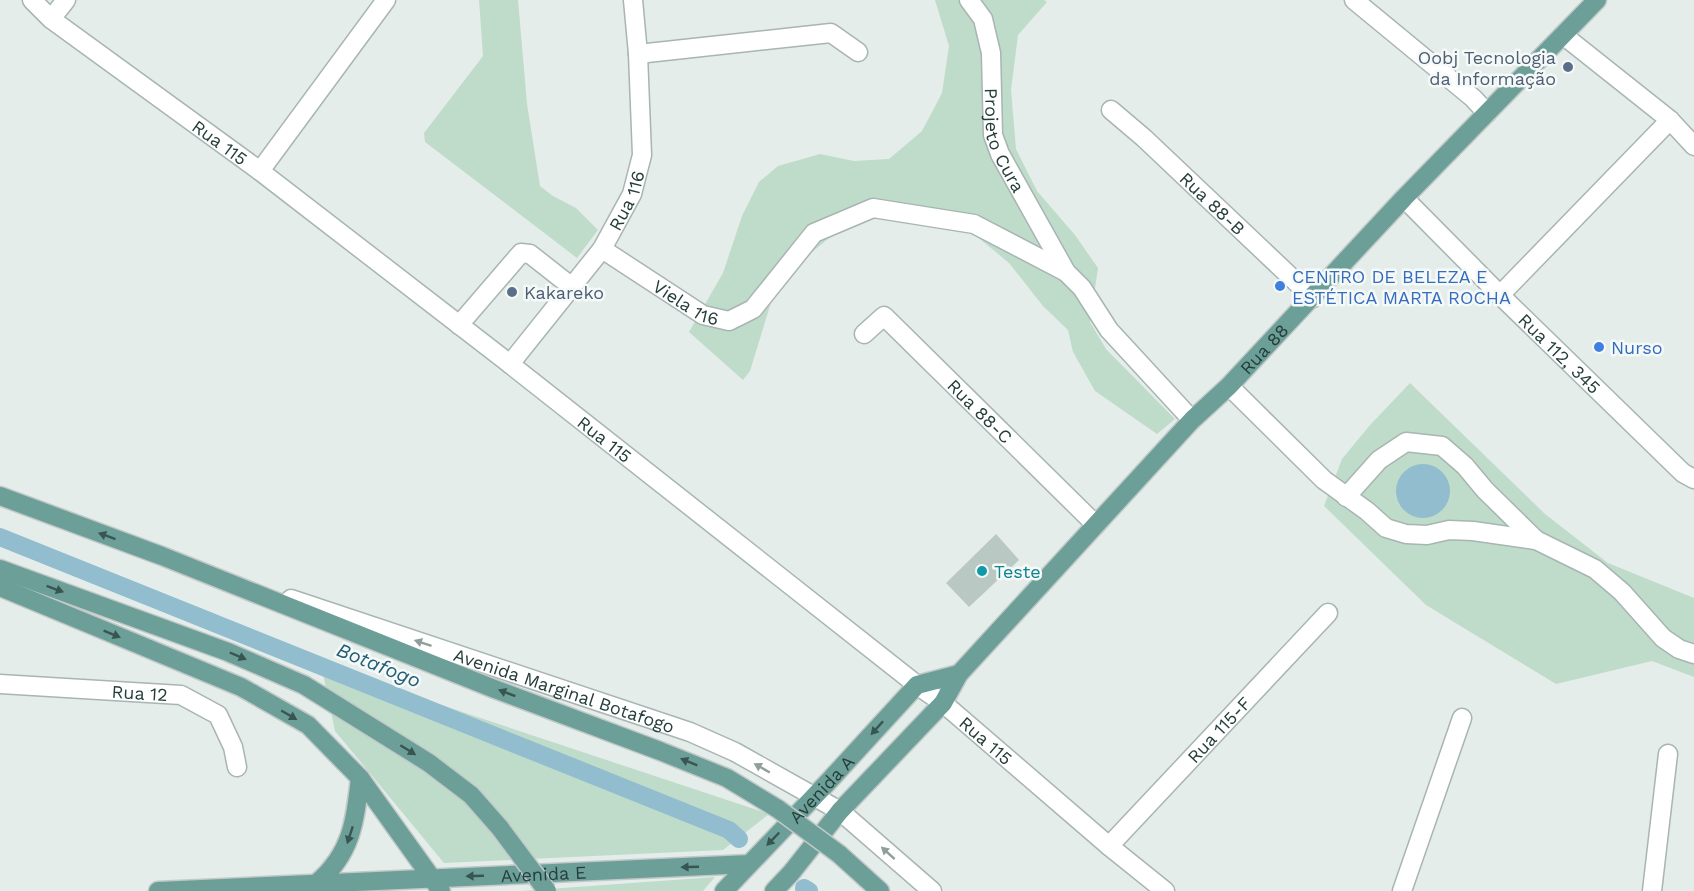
<svg xmlns="http://www.w3.org/2000/svg" width="1694" height="891" viewBox="0 0 1694 891" font-family="'Work Sans',sans-serif">
<rect width="100%" height="100%" fill="#e5edea"/>
<g fill="#bfdccb">
<path d="M479 0H518L527 104 540 186 553 196 576 208 598 230 577 258 425 142 424 133 483 56Z"/>
<path d="M935 0H1044L1047 2 1018 35 1011 90 1016 149 1037 191 1075 235 1098 268 1090 322 1106 349 1175 419 1157 434 1095 391 1073 352 1068 330 1043 306 1009 263 974 234 929 217 857 215 794 267 773 296 750 371 743 380 689 332 723 273 742 216 759 182 778 166 820 154 854 161 889 159 922 131 942 93 949 46Z"/>
<path d="M1410 383 1545 514 1608 563 1694 598V677L1652 661 1556 684 1426 605 1324 506 1342 459 1370 425Z"/>
<path d="M321 665 769 814 723 850 444 863 335 731Z"/>
<path d="M715 877 703 891H521Z"/>
</g>
<circle fill="#91bdce" cx="1423" cy="491" r="27"/>
<g fill="none" stroke-linecap="round" stroke-linejoin="round">
<g stroke="#91bdce" stroke-width="18">
<path d="M0 537 729 830 739 839"/>
<path d="M804 888 809 891"/>
</g>
</g>
<path fill="#bac8c4" d="M996 534 1019 560 969 607 946 583Z"/>
<g fill="none" stroke-linecap="round" stroke-linejoin="round">
<g stroke="#a8b5b2" stroke-width="21">
<g id="minor">
<path id="s1" d="M32 0 51 19 260 171 510 364 917 685 943 703 1109 846 1165 891"/>
<path id="s2" d="M969 0 983 19 991 53 993 135 1000 154 1066 272 1082 288 1109 330 1192 420"/>
<path d="M1354 0 1473 98 1487 113"/>
<path d="M51 19 66 0"/>
<path d="M1563 35 1670 120 1694 146"/>
<path d="M638 54 831 33 858 52"/>
<path id="s3" d="M1111 110 1144 138 1313 298"/>
<path d="M260 171 386 0"/>
<path id="s4" d="M1404 198 1500 295 1683 473 1694 479"/>
<path id="s5" d="M602 249 703 315 729 321 753 309 814 233 873 208 974 224 1066 272"/>
<path d="M1500 295 1670 120"/>
<path d="M459 325 521 253 530 254 572 287"/>
<path id="s6" d="M864 334 884 316 1096 525"/>
<path id="s7" d="M510 364 602 249 632 194 642 155 638 54 633 0"/>
<path d="M1229 386 1324 480 1367 511 1386 528 1406 534 1427 535 1449 530 1473 531 1536 540 1595 569 1622 592 1663 638 1679 649 1694 654"/>
<path d="M1346 497 1379 460 1406 442 1442 446 1465 466 1485 490 1536 540"/>
<path id="s8" d="M291 599 690 732 735 752 840 811 932 891"/>
<path id="s9" d="M0 684 181 695 218 715 233 747 237 767"/>
<path id="s10" d="M1109 846 1328 613"/>
<path d="M1402 891 1462 718"/>
<path d="M1652 891 1668 754"/>
</g>
</g>
<g stroke="#c2c9c8" stroke-width="21">
<g id="major">
<path d="M0 496 162 556 492 688 660 751 727 778 778 809"/>
<path d="M0 569 228 652 304 685 429 763 471 795 500 828"/>
<path d="M0 587 241 687 308 725 360 778 441 891"/>
<path d="M839 854 880 891"/>
<path d="M317 883C352 853 355 821 360 778"/>
<path id="s11" d="M158 891 749 864"/>
<path id="s12" d="M724 891 828 782 917 685 959 674"/>
<path id="s13" d="M774 891 791 873 840 811 943 703 959 674 1192 420 1229 386 1404 198 1597 0"/>
</g>
</g>
<use href="#minor" stroke="#fff" stroke-width="18"/>
<use href="#major" stroke="#6d9f99" stroke-width="18"/>
<g stroke="#c2c9c8" stroke-width="21" stroke-linecap="butt">
<g id="major-bridge">
<path d="M778 809 839 854"/>
<path d="M500 828 547 891"/>
</g>
</g>
<use href="#major-bridge" stroke="#6d9f99" stroke-width="18"/>
</g>
<defs><path id="oneway-solid" d="M-6-.8H1V-3.2L6.5 0L1 3.2V.8H-6Z" transform="scale(1.5)"/></defs>
<g fill="#375652">
<use href="#oneway-solid" transform="translate(107 536) rotate(-160)"/>
<use href="#oneway-solid" transform="translate(55 589) rotate(20)"/>
<use href="#oneway-solid" transform="translate(112 634) rotate(22)"/>
<use href="#oneway-solid" transform="translate(238 656) rotate(23)"/>
<use href="#oneway-solid" transform="translate(507 693) rotate(-159)"/>
<use href="#oneway-solid" transform="translate(289 715) rotate(30)"/>
<use href="#oneway-solid" transform="translate(877 728) rotate(132)"/>
<use href="#oneway-solid" transform="translate(408 750) rotate(32)"/>
<use href="#oneway-solid" transform="translate(689 762) rotate(-158)"/>
<use href="#oneway-solid" transform="translate(350 835) rotate(108)"/>
<use href="#oneway-solid" transform="translate(773 839) rotate(134)"/>
<use href="#oneway-solid" transform="translate(690 867) rotate(178)"/>
<use href="#oneway-solid" transform="translate(475 876) rotate(178)"/>
</g>
<g fill="#929e9c">
<use href="#oneway-solid" transform="translate(423 643) rotate(-162)"/>
<use href="#oneway-solid" transform="translate(762 768) rotate(-150)"/>
<use href="#oneway-solid" transform="translate(888 853) rotate(-138)"/>
</g>
<g fill="#5c6f8a" stroke="#f5faf8" stroke-width="2">
<circle cx="1568" cy="67" r="6"/>
<circle cx="512" cy="292" r="6"/>
</g>
<g fill="#3f7fe0" stroke="#f5faf8" stroke-width="2">
<circle cx="1280" cy="286" r="6"/>
<circle cx="1599" cy="347" r="6"/>
</g>
<circle fill="#0f9aa8" stroke="#f5faf8" stroke-width="2" cx="982" cy="571" r="6"/>
<g text-anchor="middle" dominant-baseline="central" stroke-width="5" stroke-linejoin="round" paint-order="stroke">
<g font-size="18" fill="#4e5e75" stroke="#f5faf8" text-anchor="end">
<text x="1556" y="57">Oobj Tecnologia<tspan x="1556" dy="21">da Informação</tspan></text>
<text x="524" y="292" text-anchor="start">Kakareko</text>
</g>
<g font-size="18" fill="#253e3a" stroke="#f5faf8">
<text stroke="none"><textPath href="#s2" startOffset="148">Projeto Cura</textPath></text>
<text stroke="none"><textPath href="#s1" startOffset="236">Rua 115</textPath></text>
<text stroke="none"><textPath href="#s7" startOffset="202">Rua 116</textPath></text>
<text stroke="none"><textPath href="#s3" startOffset="138">Rua 88-B</textPath></text>
<text stroke="none"><textPath href="#s5" startOffset="100">Viela 116</textPath></text>
<text stroke="none"><textPath href="#s13" startOffset="732">Rua 88</textPath></text>
<text stroke="none"><textPath href="#s4" startOffset="220">Rua 112, 345</textPath></text>
<text stroke="none"><textPath href="#s6" startOffset="162">Rua 88-C</textPath></text>
<text stroke="none"><textPath href="#s1" startOffset="722">Rua 115</textPath></text>
<text stroke="none"><textPath href="#s8" startOffset="288">Avenida Marginal Botafogo</textPath></text>
<text stroke="none"><textPath href="#s9" startOffset="140">Rua 12</textPath></text>
<text stroke="none"><textPath href="#s10" startOffset="160">Rua 115-F</textPath></text>
<text stroke="none"><textPath href="#s1" startOffset="1208">Rua 115</textPath></text>
<text stroke="none"><textPath href="#s12" startOffset="141">Avenida A</textPath></text>
<text stroke="none"><textPath href="#s11" startOffset="386">Avenida E</textPath></text>
</g>
<g font-size="18" fill="#366cbe" stroke="#f5faf8" text-anchor="start">
<text x="1292" y="276">CENTRO DE BELEZA E<tspan x="1292" dy="21">ESTÉTICA MARTA ROCHA</tspan></text>
<text x="1611" y="347">Nurso</text>
</g>
<g font-size="18" fill="#0d838f" stroke="#f5faf8" text-anchor="start">
<text x="994" y="571">Teste</text>
</g>
<g font-size="20" font-style="italic" fill="#235d76" stroke="#f5faf8">
<text transform="translate(379 665) rotate(22)">Botafogo</text>
</g>
</g>
</svg>
